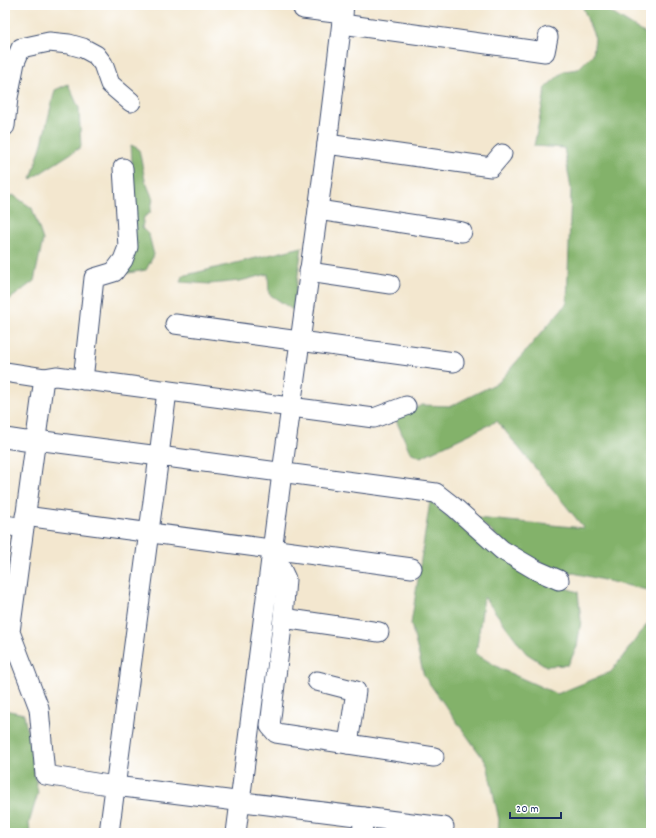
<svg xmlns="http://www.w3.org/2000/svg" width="656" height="838" viewBox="0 0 656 838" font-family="Dekko,sans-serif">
<rect width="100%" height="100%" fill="#fff"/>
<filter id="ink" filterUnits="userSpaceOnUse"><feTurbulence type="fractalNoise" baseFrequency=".025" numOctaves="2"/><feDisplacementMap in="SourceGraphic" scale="8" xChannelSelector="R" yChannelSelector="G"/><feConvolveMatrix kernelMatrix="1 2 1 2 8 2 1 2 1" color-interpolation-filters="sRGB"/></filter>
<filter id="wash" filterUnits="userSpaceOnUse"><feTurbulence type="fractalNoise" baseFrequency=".012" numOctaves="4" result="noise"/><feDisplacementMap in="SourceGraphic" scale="16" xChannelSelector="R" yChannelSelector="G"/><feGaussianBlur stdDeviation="0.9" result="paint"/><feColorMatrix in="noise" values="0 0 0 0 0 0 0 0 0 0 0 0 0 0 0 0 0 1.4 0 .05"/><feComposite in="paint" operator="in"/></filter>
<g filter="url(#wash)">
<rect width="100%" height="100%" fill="#f3e7cf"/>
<g fill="#83b26b" stroke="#4f7064">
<path d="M582 5H599L649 36 651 39V591L552 568 507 545 476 518 584 528 497 421 421 457 410 452 395 418 422 405 451 406 499 382 567 303 571 189 564 148 534 146 546 87 564 71 578 69 593 54 595 38 590 26Z"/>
<path d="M68 84 79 108 81 147 31 179 42 143 55 90Z"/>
<path d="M131 145 139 149 145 180 153 199 150 213 144 217 142 228 149 235 154 255 146 270 123 274 130 173 132 162Z"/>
<path d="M13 195 32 208 43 240 34 281 5 303V199Z"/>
<path d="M302 247 293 310 269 294 268 274 240 281 210 284 180 282 182 276Z"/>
<path d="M430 501 481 544 546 582 578 592 581 621 577 647 568 665 546 666 526 653 484 597 476 654 503 670 557 694 611 672 651 619V833H498L499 820 487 764 424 676 411 624Z"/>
<path d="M5 710 24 714 38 793 29 823 30 833H5Z"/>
</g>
</g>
<g filter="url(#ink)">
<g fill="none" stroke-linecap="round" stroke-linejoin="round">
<g stroke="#3b4b6f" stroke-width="21">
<g id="minor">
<path d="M303 9 343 14"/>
<path d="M342 24 545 52 548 37"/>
<path d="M5 126 8 98 15 62 21 48 49 42 69 44 83 48 96 55 103 64 110 84 131 102"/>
<path d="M327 144 491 167 502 154"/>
<path d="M318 210 462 232"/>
<path d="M309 272 390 284"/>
<path d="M175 324 454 362"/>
<path d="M5 372 44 378 56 376 374 418 406 406"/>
<path d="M44 378 10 632 39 708 45 775 115 786 444 827"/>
<path d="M83 380 94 278 114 272 123 260 128 247 123 168"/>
<path d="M5 438 25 441 36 440 159 456 167 391"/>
<path d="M25 516 412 568"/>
<path d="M5 525 24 528"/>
<path d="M272 549 286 579 283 618 270 726 276 733 434 757"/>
<path d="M283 618 379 632"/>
<path d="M317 681 356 691 348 744"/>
<path d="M109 833 159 456 436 493 454 507 502 550 536 570 559 580"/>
<path d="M236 833 282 473 327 144 344 5"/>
<path d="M362 833 364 817"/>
</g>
</g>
<use href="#minor" stroke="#fff" stroke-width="19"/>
</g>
</g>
<rect width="656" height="838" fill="none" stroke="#fff" stroke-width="20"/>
<path d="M510 812v6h51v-6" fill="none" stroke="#1b2f5e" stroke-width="2"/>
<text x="516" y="812" font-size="12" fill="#1b2f5e" stroke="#ffffff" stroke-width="3" paint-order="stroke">20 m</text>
</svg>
